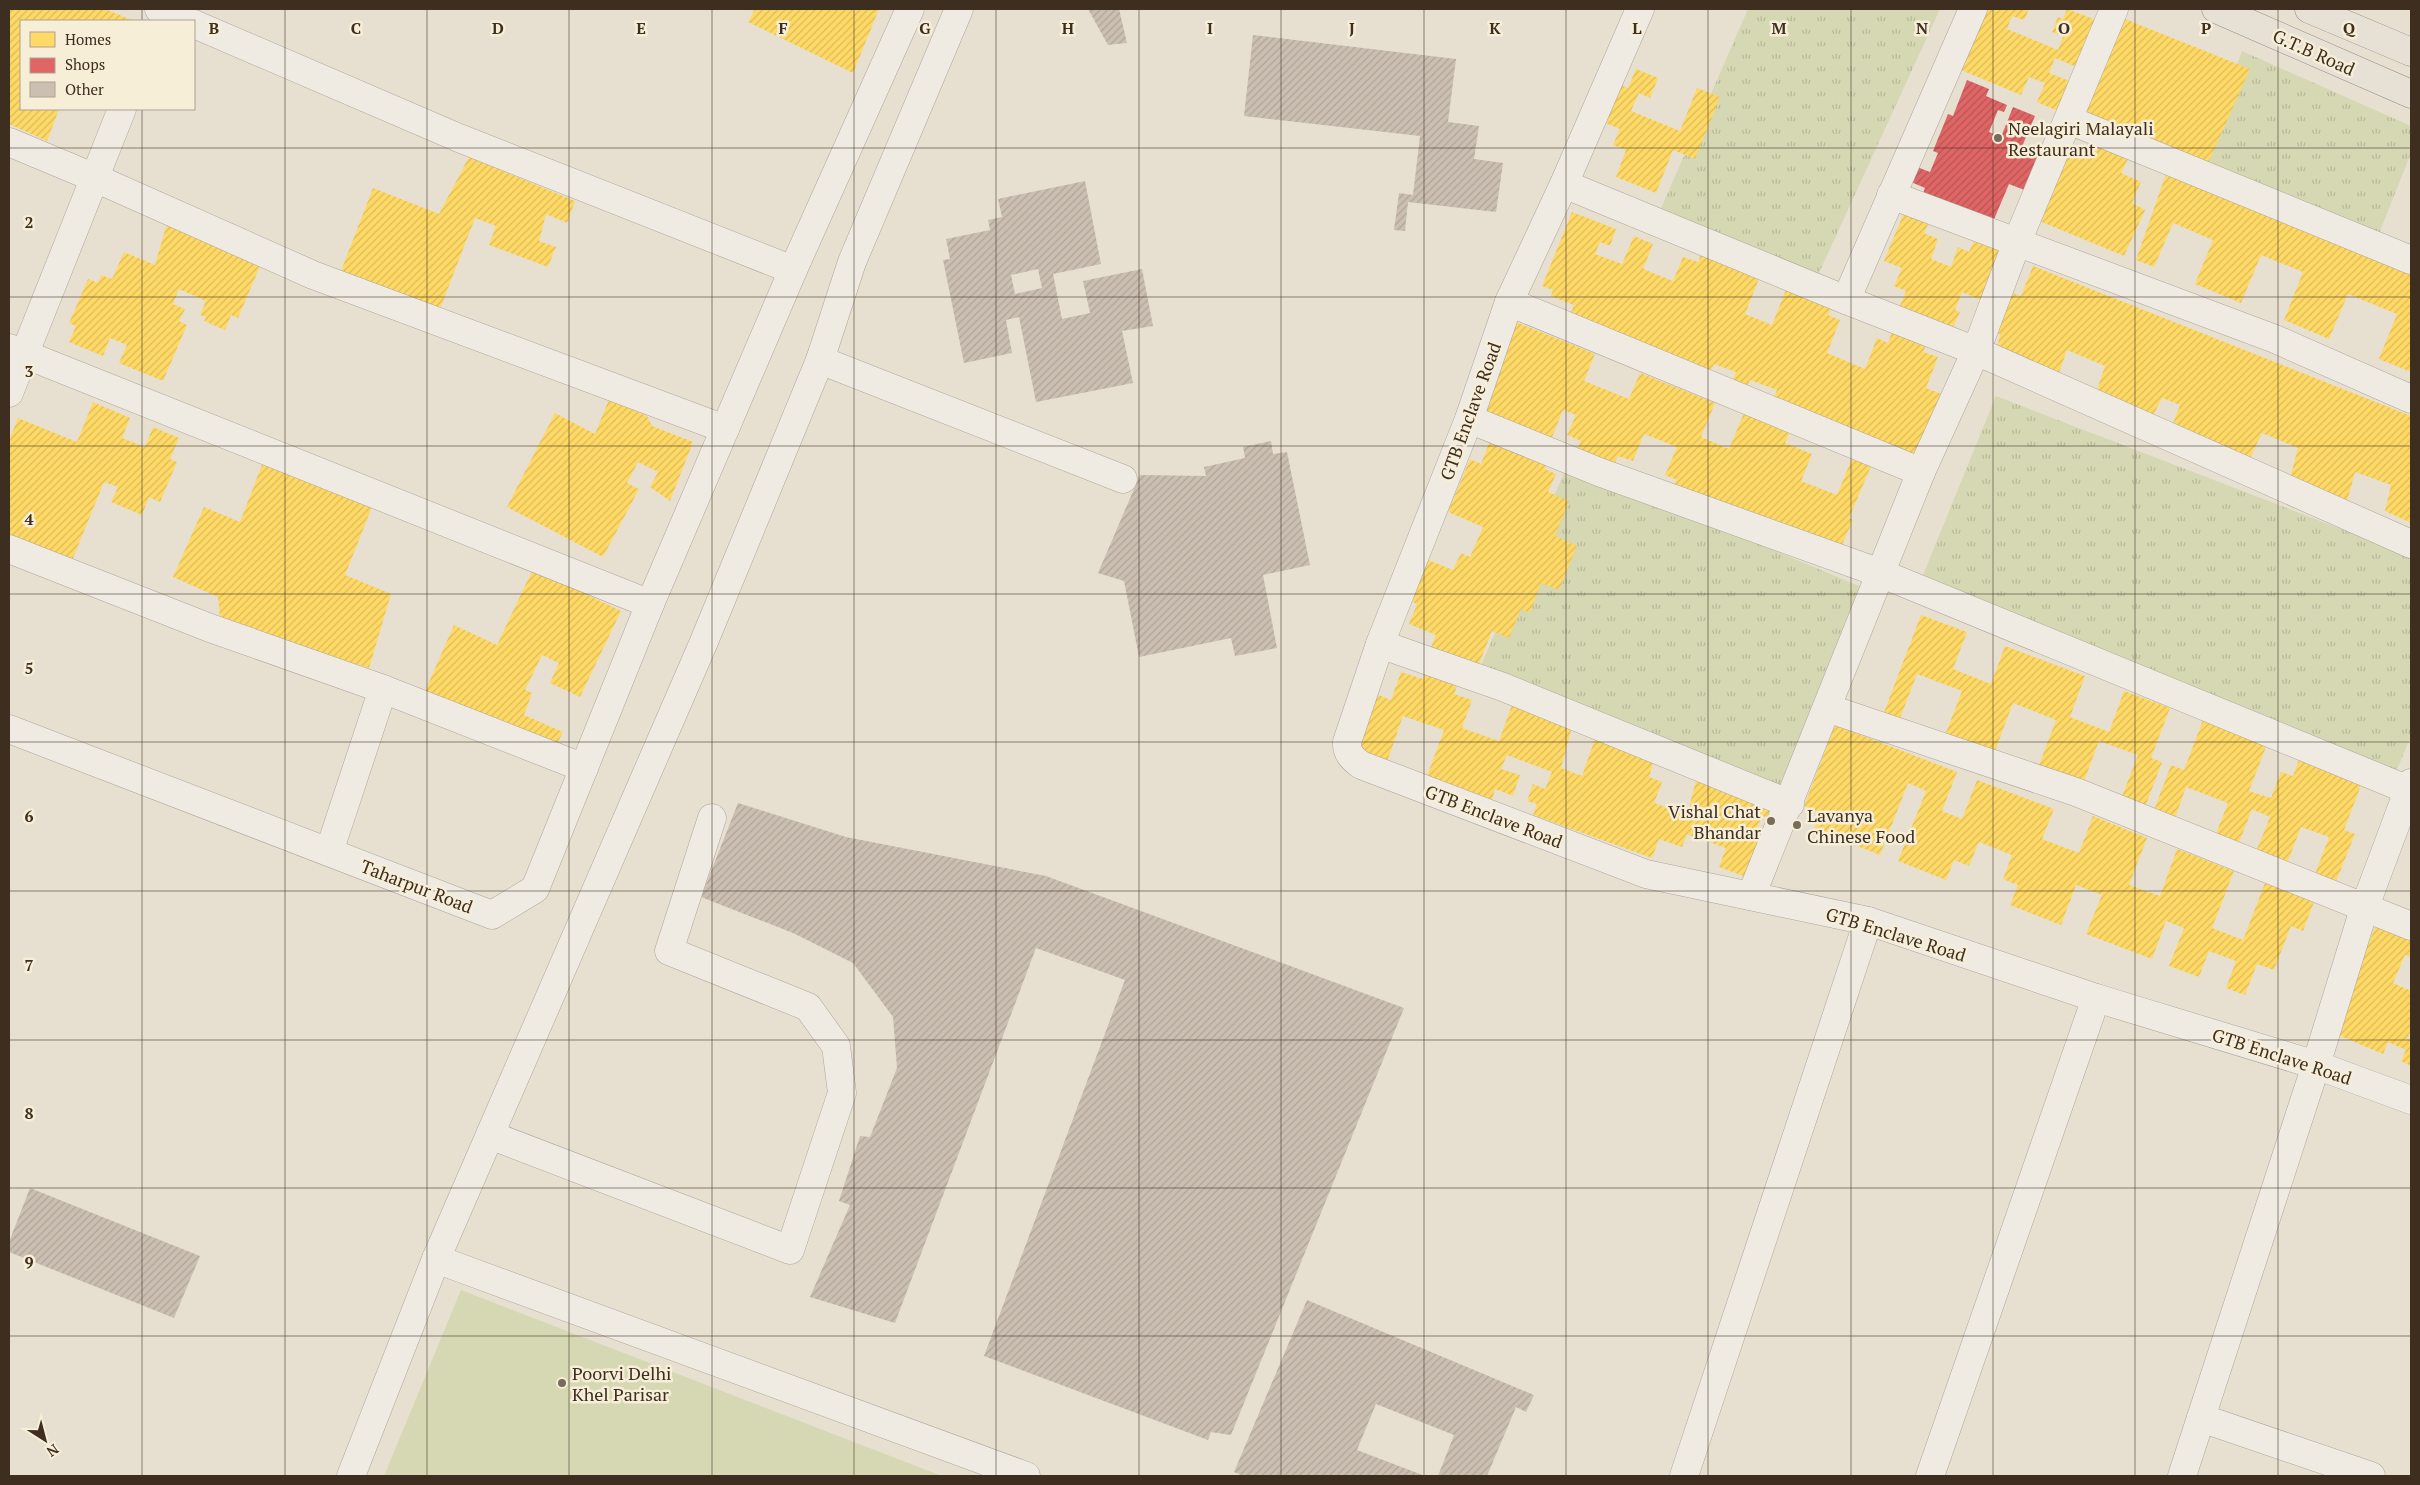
<svg xmlns="http://www.w3.org/2000/svg" width="2420" height="1485" viewBox="0 0 2420 1485" font-family="'PT Serif',serif">
<defs>
<pattern id="park-tufts" width="24" height="20" patternUnits="userSpaceOnUse" patternTransform="scale(1.25)"><rect width="24" height="20" fill="#d6d7b3"/><path d="M3 7l-1-3M5 7V3M7 7l1-3M15 17l-1-3M17 17v-4M19 17l1-3" fill="none" stroke="#b9b99a"/></pattern>
<pattern id="homes-hatch" width="6" height="6" patternUnits="userSpaceOnUse" patternTransform="scale(1.25)"><rect width="6" height="6" fill="#ffd966"/><path d="M-1 1l2-2M0 6l6-6M5 7l2-2" fill="none" stroke="#dbbb58"/></pattern>
<pattern id="shops-hatch" width="6" height="6" patternUnits="userSpaceOnUse" patternTransform="scale(1.25)"><rect width="6" height="6" fill="#e06666"/><path d="M-1 1l2-2M0 6l6-6M5 7l2-2" fill="none" stroke="#b75454"/></pattern>
<pattern id="building-hatch" width="6" height="6" patternUnits="userSpaceOnUse" patternTransform="scale(1.25)"><rect width="6" height="6" fill="#cbbfb2"/><path d="M-1 1l2-2M0 6l6-6M5 7l2-2" fill="none" stroke="#afa499"/></pattern>
</defs>
<rect width="100%" height="100%" fill="#e7e0d1"/>
<g fill="url(#park-tufts)">
<path d="M1748 9H1940L1813 286 1658 215Z"/>
<path d="M2242 51 2411 126V153L2378 236 2197 172Z"/>
<path d="M1996 396 2411 556V736L2393 779 1912 602Z"/>
<path d="M1568 464 1864 588 1778 806 1475 679Z"/>
</g>
<path fill="#d6d7b3" d="M461 1290 942 1476H384Z"/>
<g fill="url(#homes-hatch)">
<path d="M9 9H105L134 21H21V109H59L47 141 9 124Z"/>
<path d="M755 9H879L853 73 748 22Z"/>
<path d="M1987 9H2029L2024 20 2012 16 2007 29 2058 50 2063 37 2052 32 2058 17 2063 19 2067 9 2099 21 2079 68 2055 58 2049 73 2072 82 2060 112 2037 102 2045 83 2029 77 2021 95 1961 70Z"/>
<path d="M2125 19 2250 69 2205 170 2082 119Z"/>
<path d="M1636 69 1658 78 1650 98 1639 93 1631 111 1680 131 1697 88 1720 97 1695 159 1673 150 1656 193 1616 177 1626 150 1613 145 1620 129 1598 120 1614 82 1628 88Z"/>
<path d="M2090 139 2129 157 2121 173 2141 182 2132 203 2145 210 2124 256 2037 220 2068 153 2081 159Z"/>
<path d="M469 157 575 201 567 223 546 214 539 241 556 247 548 267 489 245 496 226 475 218 438 314 339 276 373 188 439 214Z"/>
<path d="M2167 171 2411 268V372L2379 359 2397 314 2348 294 2329 339 2284 320 2303 272 2261 255 2241 303 2195 284 2213 240 2173 223 2154 267 2136 260Z"/>
<path d="M1905 210 1930 220 1924 233 1938 239 1931 259 1951 267 1958 247 1969 252 1975 238 2008 251 1986 302 1962 292 1955 310 1960 312 1950 334 1897 313 1906 291 1894 286 1902 268 1884 261Z"/>
<path d="M1572 212 1616 229 1610 246 1600 242 1595 254 1622 264 1634 236 1653 244 1643 269 1673 281 1683 257 1698 262 1703 248 1762 271 1745 314 1772 325 1787 287 1834 300 1828 315 1840 320 1827 353 1865 369 1877 338 1888 343 1893 329 1927 343 1923 352 1938 357 1926 388 1944 395 1918 459 1772 401 1777 390 1750 380 1746 390 1731 384 1736 372 1714 364 1709 376 1568 320 1574 305 1551 296 1553 290 1542 286Z"/>
<path d="M168 220 263 259 238 318 231 315 225 330 204 321 206 317 200 315 206 301 179 289 173 304 185 309 179 321 187 325 163 381 119 363 127 345 110 338 103 356 69 342 76 326 69 323 88 279 98 283 101 275 112 279 124 252 155 265Z"/>
<path d="M2033 266 2411 416V523L2385 511 2391 485 2355 472 2347 502 2290 478 2298 448 2262 433 2250 458 2171 429 2180 405 2162 398 2153 416 2094 399 2105 366 2067 350 2056 381 1996 354 2000 334 1991 331 2007 291 2021 296Z"/>
<path d="M1511 320 1595 354 1584 381 1629 399 1640 373 1715 403 1701 437 1729 449 1744 413 1790 432 1785 443 1812 454 1801 481 1837 495 1856 449 1875 457 1849 518 1853 520 1841 547 1669 489 1677 480 1665 475 1677 447 1644 434 1633 461 1618 456 1611 472 1574 457 1581 441 1567 435 1576 415 1563 410 1548 447 1472 416Z"/>
<path d="M609 399 647 416 652 426 693 442 670 501 650 487 658 472 638 462 627 483 639 489 603 557 507 507 555 413 595 434Z"/>
<path d="M93 402 130 418 122 438 145 447 153 427 179 438 170 459 177 462 160 502 149 497 142 515 111 502 118 487 104 482 69 568 27 543 9 535V441L18 418 77 442Z"/>
<path d="M1506 441 1548 458 1545 469 1556 474 1548 492 1569 501 1555 536 1577 546 1559 590 1541 583 1530 613 1521 609 1509 638 1492 631 1477 669 1429 652 1436 635 1409 624 1417 604 1409 600 1426 559 1453 570 1461 553 1470 557 1483 527 1448 512 1470 459 1481 464 1489 443 1503 449Z"/>
<path d="M265 457 374 502 345 575 391 594 369 668 271 637 220 617 218 597 173 577 204 507 240 522Z"/>
<path d="M533 569 621 611 580 697 550 683 559 663 542 655 525 690 532 693 524 715 563 732 556 746 423 696 454 625 497 645Z"/>
<path d="M1921 615 1967 632 1953 669 1991 684 2005 646 2085 676 2070 717 2109 732 2124 691 2170 708 2151 758 2162 762 2144 810 2153 813 2171 765 2184 770 2203 720 2267 744 2249 791 2271 798 2281 772 2293 776 2300 757 2363 780 2344 830 2355 834 2335 884 2314 877 2329 837 2301 827 2286 866 2255 854 2270 817 2252 809 2237 848 2214 839 2228 803 2186 787 2173 824 2119 804 2138 755 2099 741 2081 789 2036 773 2056 720 2013 703 1993 756 1944 738 1962 691 1917 674 1899 721 1883 715Z"/>
<path d="M1428 668 1459 680 1454 694 1472 700 1462 728 1499 741 1514 699 1573 723 1561 768 1582 776 1597 733 1655 757 1649 777 1662 782 1654 803 1687 815 1697 777 1779 810 1774 819 1762 816 1753 839 1766 843 1752 879 1719 867 1726 848 1687 834 1682 847 1659 839 1652 858 1533 815 1537 804 1527 801 1533 784 1545 789 1552 772 1507 755 1501 769 1520 775 1513 796 1495 789 1492 800 1427 776 1444 730 1403 716 1387 762 1350 749 1371 692 1391 700 1401 672 1423 679Z"/>
<path d="M1835 725 1957 772 1942 811 1962 819 1977 780 2054 809 2042 839 2079 853 2093 816 2147 838 2129 885 2160 896 2177 849 2234 871 2212 928 2243 940 2265 883 2314 902 2303 931 2291 926 2274 970 2257 964 2245 995 2226 988 2236 961 2209 951 2199 977 2169 966 2184 928 2166 921 2152 959 2086 934 2102 895 2076 885 2061 925 2010 905 2018 885 2003 879 2012 855 1979 842 1969 866 1954 860 1946 880 1898 861 1926 791 1908 783 1880 855 1814 829 1821 813 1804 806Z"/>
<path d="M2376 925 2411 939V957L2405 955 2393 983 2411 991V1030L2407 1039 2411 1040V1066L2401 1061 2406 1050 2388 1042 2383 1054 2331 1032Z"/>
</g>
<path fill="url(#shops-hatch)" d="M1967 80 1989 89 1986 96 2007 105 2004 112 1998 110 1989 132 2001 137 2013 107 2035 116 2021 149 2041 157 2027 191 2009 184 1992 224 1920 201 1925 188 1911 182 1917 167 1930 172 1938 153 1933 151 1948 114 1953 116Z"/>
<g fill="url(#building-hatch)" fill-rule="evenodd">
<path d="M1088 9H1119L1127 43 1108 45Z"/>
<path d="M1253 35 1456 59 1448 122 1479 126 1474 159 1503 163 1496 212 1408 202 1405 231 1394 230 1399 193 1413 195 1420 136 1244 116Z"/>
<path d="M1085 181 1101 264 1053 274 1062 319 1090 313 1083 281 1142 269 1153 326 1122 331 1133 383 1036 402 1019 317 1006 320 1012 353 964 363 943 260 950 259 946 239 990 230 988 220 1002 217 998 199ZM1038 269 1042 288 1015 294 1011 275Z"/>
<path d="M1271 441 1273 454 1287 452 1310 565 1263 575 1277 648 1235 656 1231 638 1139 657 1124 581 1098 573 1140 475 1206 476 1204 467 1245 458 1243 447Z"/>
<path d="M738 803 846 837 1046 876 1404 1008 1231 1435 1211 1432 1208 1440 984 1356 1125 980 1036 948 895 1323 810 1297 850 1205 839 1201 860 1136 870 1137 897 1068 893 1017 853 963 793 933 701 897Z"/>
<path d="M30 1188 200 1256 174 1318 9 1252V1242Z"/>
<path d="M1307 1300 1534 1395 1526 1412 1516 1407 1487 1476H1438L1454 1435 1376 1404 1357 1450 1425 1476H1243L1234 1472Z"/>
</g>
<g fill="none" stroke-linecap="round" stroke-linejoin="round">
<g stroke="#ada599" stroke-width="29">
<g id="minor">
<path d="M159 9 188 21"/>
<path d="M1640 9 1564 184 1509 302 1469 419 1380 644 1347 742C1346 753 1353 759 1361 765L1646 874 1868 921 2096 998 2316 1065 2411 1100"/>
<path d="M194 24 459 138 793 270"/>
<path d="M2069 120 2411 260"/>
<path d="M9 142 95 178 313 275 725 429"/>
<path d="M1564 184 1846 300 1976 351 2411 544"/>
<path d="M1891 195 2275 339 2411 399"/>
<path d="M1846 300 1973 9"/>
<path d="M1509 302 1921 472"/>
<path d="M9 348 650 604"/>
<path d="M820 360 1123 479"/>
<path d="M9 393 122 109"/>
<path d="M1469 419 1599 472 1880 573 2411 791"/>
<path d="M9 549 210 628 383 689 584 768"/>
<path d="M1380 644 1503 687 1790 804"/>
<path d="M1827 708 2076 792 2411 926"/>
<path d="M9 729 492 915 535 889 650 604 793 270 910 9"/>
<path d="M329 852 383 689"/>
<path d="M1751 896 1921 472 1976 351 2017 242 2114 9"/>
<path d="M490 1135 790 1250 842 1093 836 1046 808 1007 669 951 712 818"/>
<path d="M436 1259 1026 1476"/>
<path d="M2201 1418 2371 1476"/>
<path d="M351 1476 436 1259 703 644 820 360 852 262 959 9"/>
<path d="M1684 1476 1868 921"/>
<path d="M1930 1476 2096 998"/>
<path d="M2182 1476 2316 1065 2364 909 2411 783"/>
</g>
</g>
<g stroke="#928b80" stroke-width="29">
<g id="major">
<path d="M2216 9 2411 94"/>
<path d="M2309 9 2411 52"/>
</g>
</g>
<use href="#minor" stroke="#efebe3" stroke-width="28"/>
<use href="#major" stroke="#e6e1d4" stroke-width="28"/>
</g>
<path fill="none" stroke="#3d2e20" stroke-width="1" stroke-opacity="0.55" d="M142 9V21M285 9V1476M427 9V1476M569 9V1476M712 9V1476M854 9V1476M996 9V1476M1139 9V1476M1281 9V1476M1424 9V1476M1566 9V1476M1708 9V1476M1851 9V1476M1993 9V1476M2135 9V1476M2278 9V1476M142 109V1476M9 148H2411M9 297H2411M9 446H2411M9 594H2411M9 742H2411M9 891H2411M9 1040H2411M9 1188H2411M9 1336H2411"/>
<g fill="#786c5e" stroke="#f7eed8" stroke-width="2">
<circle cx="1998" cy="138" r="5"/>
<circle cx="1771" cy="821" r="5"/>
<circle cx="1797" cy="825" r="5"/>
<circle cx="562" cy="1383" r="5"/>
</g>
<g text-anchor="middle" dominant-baseline="central" stroke-width="5" stroke-linejoin="round" paint-order="stroke">
<g font-size="18" fill="#3d2e20" stroke="#f7eed8">
<text transform="translate(2314 52) rotate(24)">G.T.B Road</text>
<text transform="translate(1470 411) rotate(-70)">GTB Enclave Road</text>
<text transform="translate(1494 816) rotate(21)">GTB Enclave Road</text>
<text transform="translate(417 886) rotate(21)">Taharpur Road</text>
<text transform="translate(1896 934) rotate(17)">GTB Enclave Road</text>
<text transform="translate(2282 1056) rotate(18)">GTB Enclave Road</text>
</g>
<g font-size="18" fill="#3d2e20" stroke="#f7eed8" text-anchor="start">
<text x="2008" y="128">Neelagiri Malayali<tspan x="2008" dy="21">Restaurant</tspan></text>
<text x="1761" y="811" text-anchor="end">Vishal Chat<tspan x="1761" dy="21">Bhandar</tspan></text>
<text x="1807" y="815">Lavanya<tspan x="1807" dy="21">Chinese Food</tspan></text>
<text x="572" y="1373">Poorvi Delhi<tspan x="572" dy="21">Khel Parisar</tspan></text>
</g>
</g>
<g font-size="16" text-anchor="middle" font-weight="bold" fill="#3d2e20" stroke="#f7eed8" stroke-width="5" stroke-linejoin="round" paint-order="stroke">
<text x="214" y="34">B</text>
<text x="356" y="34">C</text>
<text x="498" y="34">D</text>
<text x="641" y="34">E</text>
<text x="783" y="34">F</text>
<text x="925" y="34">G</text>
<text x="1068" y="34">H</text>
<text x="1210" y="34">I</text>
<text x="1352" y="34">J</text>
<text x="1495" y="34">K</text>
<text x="1637" y="34">L</text>
<text x="1779" y="34">M</text>
<text x="1922" y="34">N</text>
<text x="2064" y="34">O</text>
<text x="2206" y="34">P</text>
<text x="2349" y="34">Q</text>
<text x="29" y="228">2</text>
<text x="29" y="377">3</text>
<text x="29" y="525">4</text>
<text x="29" y="674">5</text>
<text x="29" y="822">6</text>
<text x="29" y="971">7</text>
<text x="29" y="1119">8</text>
<text x="29" y="1268">9</text>
</g>
<rect width="2420" height="1485" fill="none" stroke="#3d2e20" stroke-width="20"/>
<rect x="20" y="20" width="175" height="90" fill="#f7eed8" stroke="#ada18e"/>
<rect x="30" y="32" width="25" height="15" fill="#ffd966" stroke="#ada18e"/>
<text x="65" y="45" font-size="15" fill="#3d2e20">Homes</text>
<rect x="30" y="58" width="25" height="15" fill="#e06666" stroke="#ada18e"/>
<text x="65" y="70" font-size="15" fill="#3d2e20">Shops</text>
<rect x="30" y="82" width="25" height="15" fill="#cbbfb2" stroke="#ada18e"/>
<text x="65" y="95" font-size="15" fill="#3d2e20">Other</text>
<g transform="translate(45 1440) rotate(144)" stroke="#f7eed8" stroke-width="4" paint-order="stroke">
<path d="M0-4L9 19L0 12L-9 19Z" fill="#3d2e20"/>
<text y="-8" font-size="14" font-weight="bold" text-anchor="middle" fill="#3d2e20">N</text>
</g>
</svg>
